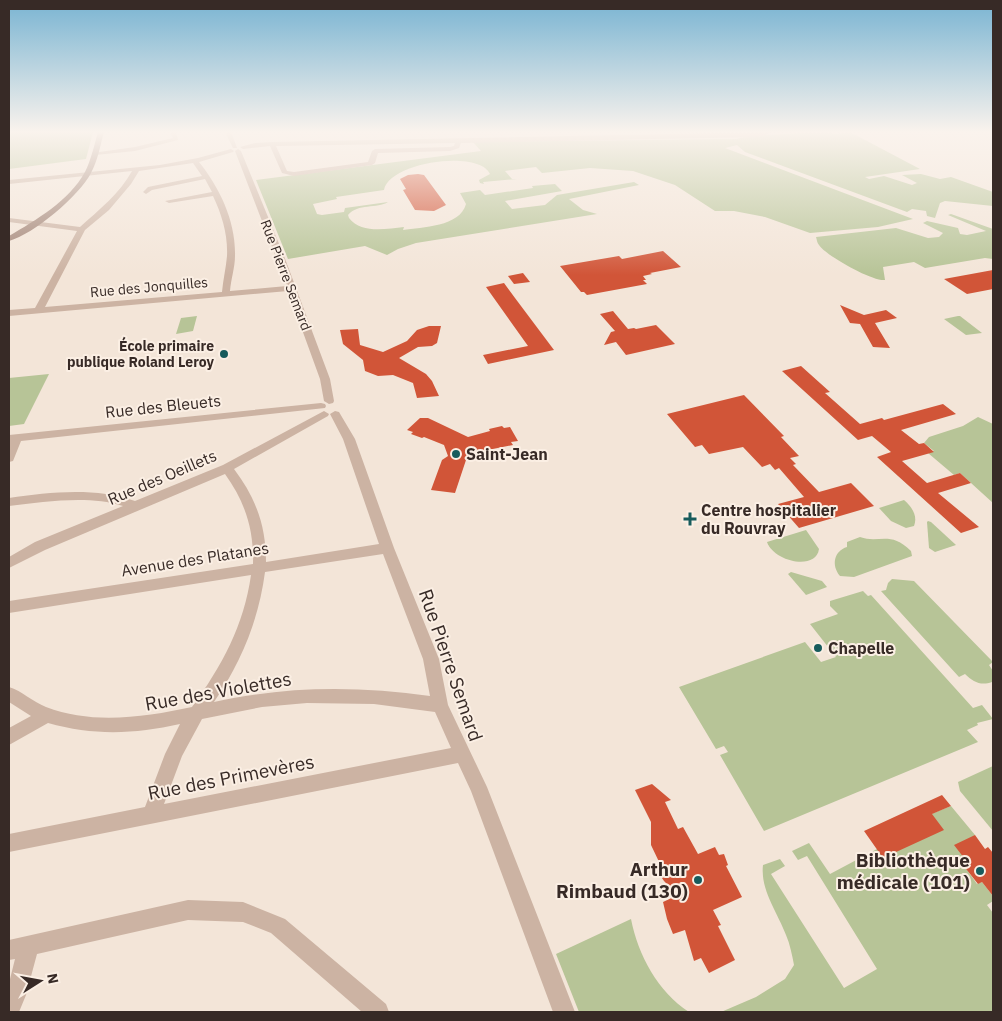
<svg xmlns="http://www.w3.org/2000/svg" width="1002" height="1021" viewBox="0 0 1002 1021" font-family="'IBM Plex Sans',sans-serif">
<rect width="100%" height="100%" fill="#f3e5d8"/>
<g fill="#b7c497">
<path d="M9 132H93L86 159 9 169Z"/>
<path d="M826 132 836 134 850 132 920 169 865 177 869 179 884 176 912 185 917 183 902 175 921 174 940 179 951 177 993 192V206L945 201 940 203 935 218 927 216 926 211 912 209 907 212 745 152 737 145 725 148 913 219 878 227 810 233 765 217 734 211H715L675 185 633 171 590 168 542 173 536 167 505 171 512 179H517L483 182 484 184 480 183 479 180 490 174C479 149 389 162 384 190L336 197 337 199 313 204 317 214 322 215 344 212 345 208 388 202C377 209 358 203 348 215L349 218C361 234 386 229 404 227L403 230C422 227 460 227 466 204L460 193 480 190 485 195 533 188 532 186 555 184 562 191 505 201 512 209 545 205 557 195 634 182 639 185 569 199 583 210 597 214 416 243 398 249 387 255 365 246 288 259 256 180 481 151 473 142 737 139C742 135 812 133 826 132Z"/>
<path d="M951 214 993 229V259L985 258 925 268 914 262 883 267 885 280C873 282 825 255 819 245 817 243 817 240 816 237L896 228 928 238 939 237 943 233 923 223 927 221 958 228 960 234 967 235 986 231 948 215Z"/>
<path d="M197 316 193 331 176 334 181 318Z"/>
<path d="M958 316H960L982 333 966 335 944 319Z"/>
<path d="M49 374 24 424 9 426V378Z"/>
<path d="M978 417 993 424V503L960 473 954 475 928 453 934 451 924 443 929 437 963 426Z"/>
<path d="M904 500C912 507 918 516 914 526L906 528 891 521 879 508Z"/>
<path d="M928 521 931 522 956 545 935 552 929 548 927 522Z"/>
<path d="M806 530 819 549C816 571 774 562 767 542Z"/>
<path d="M860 537C879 544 890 530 911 551L912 556 854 577 840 576C831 565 834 551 847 547V542Z"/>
<path d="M791 572 822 581 827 587 806 595 788 574Z"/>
<path d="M892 579 914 581 993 662 989 665 993 671 992 682C981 686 973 682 965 674L959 677 881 591 886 590 888 583Z"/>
<path d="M863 591 868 596 871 595 973 708 982 705 993 719 977 723 978 725 967 730 978 742 764 831 720 755 728 752 724 746 716 749 679 687 805 642 821 662 836 657 810 624 838 614 830 606V601Z"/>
<path d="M993 766V831L960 791 958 782Z"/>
<path d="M951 806 975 835 964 858 960 860 977 884 982 882 993 896V901L987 905 993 913V1012H721L756 997 785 979 794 965C792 955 790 944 786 935 778 913 760 890 763 865L780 859 785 866 771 874 844 988 877 969 807 856 798 860 792 851 809 843 830 874 877 849 931 814Z"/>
<path d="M631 919C638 955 658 992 689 1012H579L556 954Z"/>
</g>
<g fill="#d15538">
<path d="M418 174 424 175 446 205 434 211 415 210 403 190 406 189 400 179 408 175Z"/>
<path d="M663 251 681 267 650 273 652 274 643 276 646 280H643L647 284 587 295 584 292H581L560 266 619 256 622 259Z"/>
<path d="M993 270V289L967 294 944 279Z"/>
<path d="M523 273 530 282 514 284 508 276Z"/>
<path d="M504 283 515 298 554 350 488 364 483 355 528 346 486 287Z"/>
<path d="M840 305 864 315 886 310 897 318 875 323 890 348 873 347 860 324 850 323Z"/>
<path d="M613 311 628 329 634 328 636 329 656 325 675 344 626 355 616 342 604 345 611 332 615 331 600 314Z"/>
<path d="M429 326H441L437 343 432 346 418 347 399 358 426 374 432 381 439 396 417 398 413 383 393 375 378 376 365 371 363 360 343 344 340 330 358 329 360 345 383 352 407 341 417 330Z"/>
<path d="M801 366 830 392 825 393 860 424 882 418 884 420 943 404 956 414 901 430 919 444 924 443 934 452 902 461 927 483 960 473 971 483 938 493 979 527 961 533 877 457 891 452 872 436 858 440 782 371Z"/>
<path d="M744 395 784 436 781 437 799 456 790 458 796 464 793 465 819 492 851 483 874 506 799 528 778 504 804 497 779 468 775 470 770 464 762 467 743 447 709 454 702 445 695 447 667 414Z"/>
<path d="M420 418H428L468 437 490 431 489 429 502 426 504 428 510 427 518 441 511 442 513 445 468 454 455 493 431 490 442 460 448 456 444 445 424 437 422 438 411 434 413 432 407 430Z"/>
<path d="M652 784 671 800 665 802 678 829 683 827 698 854 715 847 719 855 724 854 728 865 726 866 742 897 713 910 721 925 718 926 735 960 709 973 701 958 694 961 685 930 673 934 667 919 663 902 678 895 664 881 656 869 661 866 651 845V822L635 790Z"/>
<path d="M942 795 951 806 932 814 944 830 883 858 864 831Z"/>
<path d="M975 835 985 849 988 847 993 853V896L982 882 978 884 959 860 964 858 954 845Z"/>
</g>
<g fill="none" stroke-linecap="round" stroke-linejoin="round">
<g fill="#ccb3a3" fill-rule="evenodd">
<path d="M170 132H176L178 140 135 151 95 155 92 153 135 147 173 138Z"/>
<path d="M225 132H231L237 148H233Z"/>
<path d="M764 132H773L759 137 461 143 459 148 450 151 378 153 375 163 372 165 294 176 282 173 270 146 243 149 240 147 255 143 272 142ZM455 143 454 146 450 147 375 149 372 151 368 162 294 172 287 171 276 146Z"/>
<path d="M231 149 234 151 233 152 199 162C220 188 236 222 235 256 235 267 231 279 230 291L287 286 235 151 238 149 241 151 284 256 330 379 334 401 333 403 329 404 324 401 320 379 288 291 9 316V310L35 308 77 231 9 222V218L80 227C99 210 120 193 132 171L9 184V180L160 165 198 158ZM193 163 202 176 148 187 143 192 146 194 152 190 205 179 212 192 165 201 169 203 213 196C222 215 228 235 227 256 226 268 223 280 222 292L45 307 85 230 109 210 131 184 139 171Z"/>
<path d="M321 403 325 404 326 406 325 408 21 441 13 461 9 462V435Z"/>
<path d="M324 411 329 414 328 416 234 469C256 498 266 526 266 562L379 544 343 439 330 414 335 411 339 412 355 439 394 548 439 659 448 705 487 787 575 1012H553L471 791 458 763 9 852V834L145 807 165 754 180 724C135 734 94 736 48 723L9 745V728L31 716 9 702V687C22 691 33 702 46 707 93 725 145 717 192 707 222 666 244 625 251 575L9 613V601L253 564C254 529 245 502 225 474L45 550 9 568V557L35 542 123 506C88 495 45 502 9 506V498C50 492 95 487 135 501L223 465ZM383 554 423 659 430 696C357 686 287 686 214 702 241 663 259 619 265 572ZM307 703 374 704 435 712 451 748 164 804 182 756 202 719 262 707Z"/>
<path d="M188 900 243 902 285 919 386 1004 389 1012H362L271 933 243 922 188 920 37 954 26 995 19 1012H9V983L15 959 9 960V940Z"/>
</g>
<path fill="#a08274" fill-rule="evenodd" d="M98 132H104C100 146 98 160 91 173 79 196 34 234 9 241V236C36 220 69 201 85 172 91 160 94 146 98 132Z"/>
</g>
<linearGradient id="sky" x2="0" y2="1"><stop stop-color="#79b4d2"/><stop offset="0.48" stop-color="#faf3ed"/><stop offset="1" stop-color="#faf3ed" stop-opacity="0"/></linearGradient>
<rect width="1002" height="275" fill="url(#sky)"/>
<g fill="#175b5c" stroke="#fbefe4" stroke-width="2">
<circle cx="224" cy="354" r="5"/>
<circle cx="456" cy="454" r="5"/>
<path d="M687.5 511.5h5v5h5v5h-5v5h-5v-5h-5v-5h5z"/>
<circle cx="818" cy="648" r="5"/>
<circle cx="980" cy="871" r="5"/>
<circle cx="698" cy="880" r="5"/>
</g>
<g text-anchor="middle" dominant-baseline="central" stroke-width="4" stroke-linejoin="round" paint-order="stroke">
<g font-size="14" fill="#372a26" stroke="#fbefe4">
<text transform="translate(286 275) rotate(69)">Rue Pierre Semard</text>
<text transform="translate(149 287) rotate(-5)">Rue des Jonquilles</text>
</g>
<g font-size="14" font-weight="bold" fill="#372a26" stroke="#fbefe4" text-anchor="end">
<text x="214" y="346">École primaire<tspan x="214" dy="16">publique Roland Leroy</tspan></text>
</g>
<g font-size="16" fill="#372a26" stroke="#fbefe4">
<text transform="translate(163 406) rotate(-6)">Rue des Bleuets</text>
<text transform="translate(162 477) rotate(-23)">Rue des Oeillets</text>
<text transform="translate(195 559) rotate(-9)">Avenue des Platanes</text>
</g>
<g font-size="16" font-weight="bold" fill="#372a26" stroke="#fbefe4" text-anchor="start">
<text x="466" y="454">Saint-Jean</text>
<text x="701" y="510">Centre hospitalier<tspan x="701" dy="18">du Rouvray</tspan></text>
<text x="828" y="648">Chapelle</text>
</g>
<g font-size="19" fill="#372a26" stroke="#fbefe4">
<text transform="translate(451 665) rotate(71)">Rue Pierre Semard</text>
<text transform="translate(218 691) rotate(-10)">Rue des Violettes</text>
<text transform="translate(231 777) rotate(-11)">Rue des Primevères</text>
</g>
<g font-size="19" font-weight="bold" fill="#372a26" stroke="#fbefe4" text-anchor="end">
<text x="970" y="860">Bibliothèque<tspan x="970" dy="22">médicale (101)</tspan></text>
<text x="688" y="869">Arthur<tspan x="688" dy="22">Rimbaud (130)</tspan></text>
</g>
</g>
<rect width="1002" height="1021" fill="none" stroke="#372a26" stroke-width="20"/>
<g transform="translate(40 981) rotate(79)" stroke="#fbefe4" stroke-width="4" paint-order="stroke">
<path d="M0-4L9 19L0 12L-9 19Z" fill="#372a26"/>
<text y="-8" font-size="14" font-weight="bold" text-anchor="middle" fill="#372a26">N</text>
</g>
</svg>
